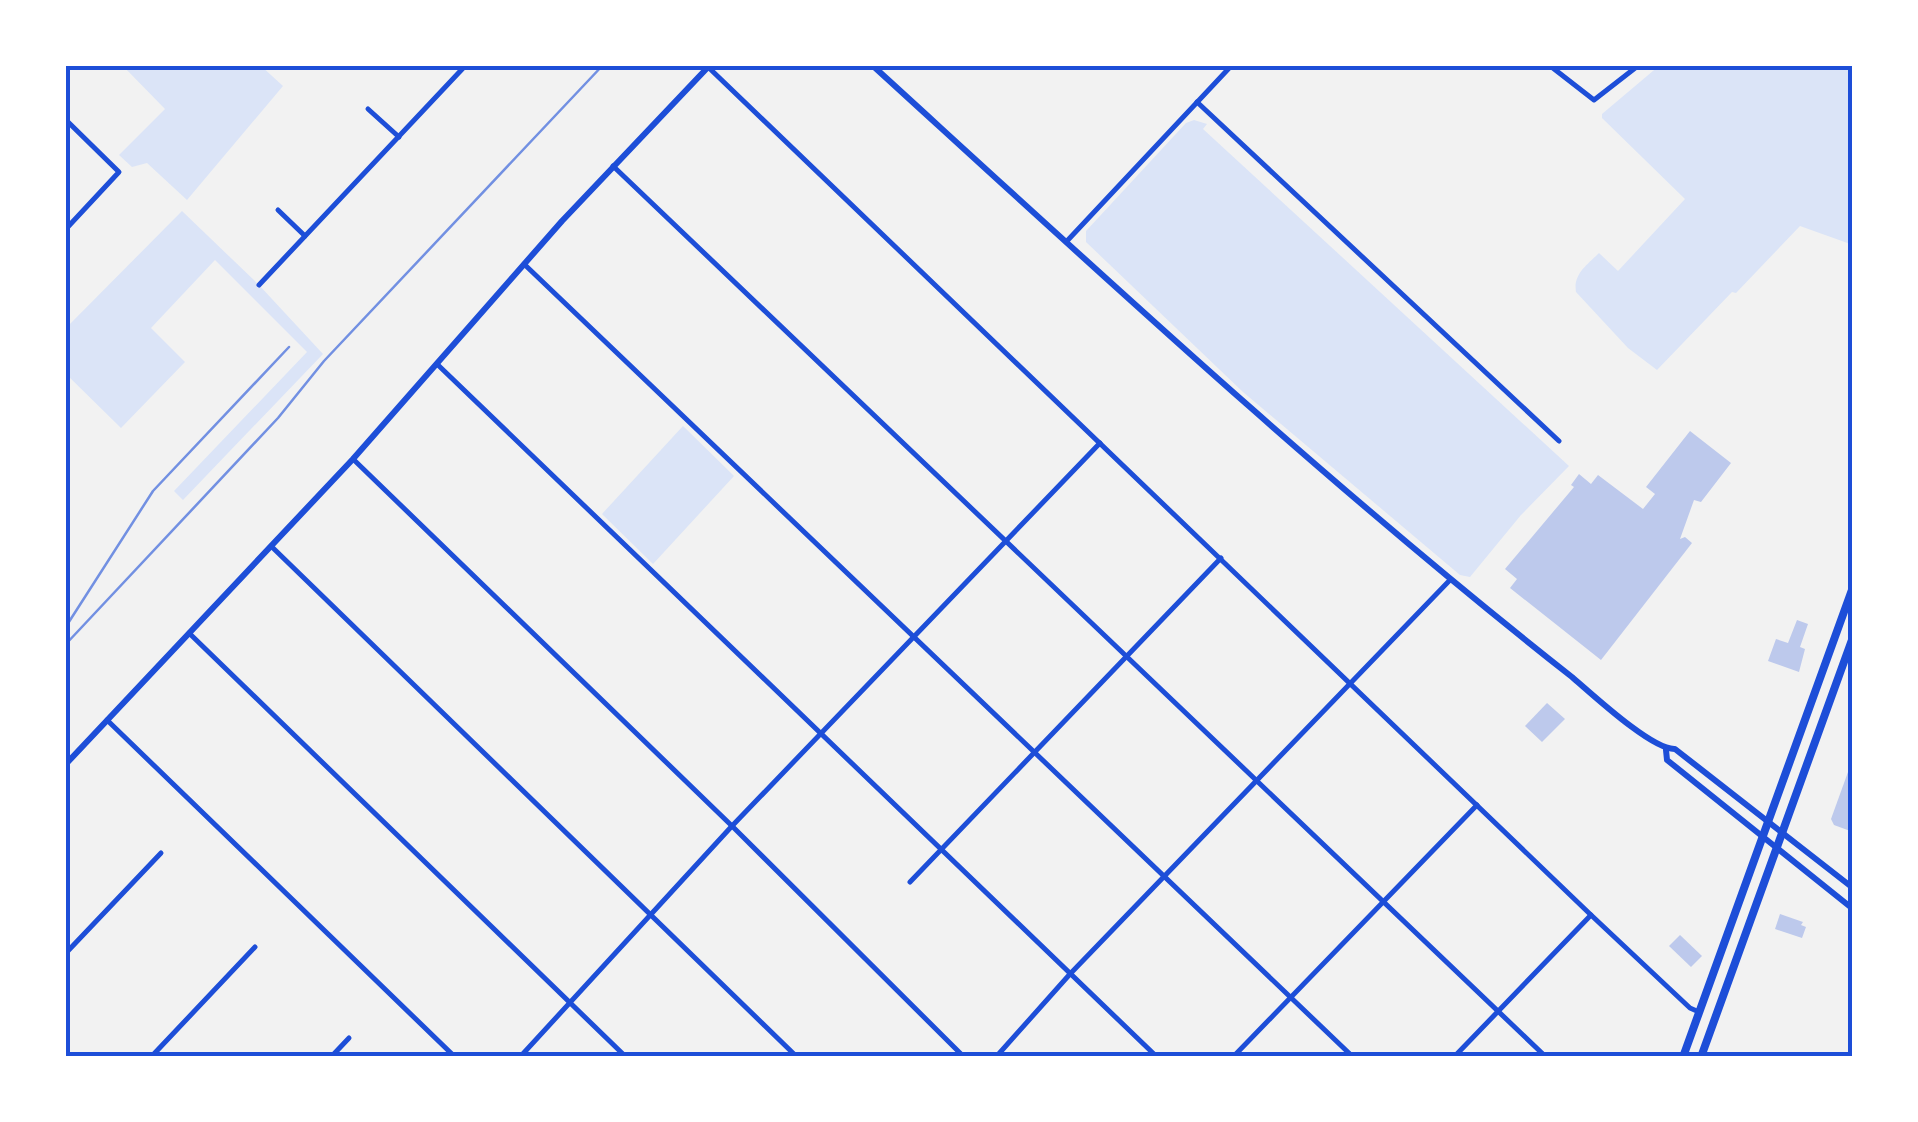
<svg xmlns="http://www.w3.org/2000/svg" width="1918" height="1122" viewBox="0 0 1918 1122" font-family="'Source Sans 3',sans-serif">
<rect width="100%" height="100%" fill="#f2f2f2"/>
<g fill="#dbe4f7">
<path d="M122 65H260L283 86 187 200 147 163 132 167 119 155 165 109Z"/>
<path d="M1660 65H1853V245L1800 226 1736 293 1732 292 1657 370 1628 348 1576 292C1573 274 1587 265 1599 253L1618 271 1685 199 1602 118V114Z"/>
<path d="M1194 120 1207 124 1203 129 1569 466 1521 515 1470 577 1460 575 1243 392 1086 242V231L1186 123Z"/>
<path d="M182 211 259 285 323 354 183 500 174 491 307 352 215 260 151 328 185 362 121 428 65 373V329Z"/>
<path d="M683 426 734 476 653 564 602 514Z"/>
</g>
<g fill="#bdc9ec">
<path d="M1690 431 1731 463 1701 502 1694 500 1680 539 1685 537 1692 543 1601 660 1510 588 1517 579 1505 569 1574 487 1571 485 1579 474 1591 484 1598 475 1643 509 1655 494 1646 487Z"/>
<path d="M1797 620 1808 624 1800 647 1805 649 1799 672 1768 661 1776 639 1788 643Z"/>
<path d="M1547 703 1565 719 1542 742 1525 726Z"/>
<path d="M1848 772 1853 774V832L1834 825 1831 819Z"/>
<path d="M1780 914 1803 922 1801 925 1806 927 1802 938 1775 929Z"/>
<path d="M1680 935 1702 956 1691 967 1669 946Z"/>
</g>
<g fill="none" stroke-linecap="round" stroke-linejoin="round">
<g stroke="#1d4ed8" stroke-width="5">
<path d="M706 65 1591 915 1690 1008 1699 1012"/>
<path d="M1549 65 1594 100 1639 65"/>
<path d="M1197 102 1559 441"/>
<path d="M368 109 399 137"/>
<path d="M65 119 119 172 65 230"/>
<path d="M613 166 1546 1057"/>
<path d="M278 210 305 236"/>
<path d="M1067 241 1232 65"/>
<path d="M524 264 1353 1057"/>
<path d="M259 285 466 65"/>
<path d="M438 365 1157 1057"/>
<path d="M353 459 732 826 964 1057"/>
<path d="M272 547 797 1057"/>
<path d="M189 633 626 1057"/>
<path d="M107 720 455 1057"/>
<path d="M910 882 1221 558"/>
<path d="M65 954 161 853"/>
<path d="M151 1057 255 947"/>
<path d="M331 1057 349 1038"/>
<path d="M520 1057 732 826 1100 443"/>
<path d="M996 1057 1070 974 1449 581"/>
<path d="M1233 1057 1477 805"/>
<path d="M1454 1057 1591 915"/>
</g>
<path stroke="#1d4ed8" stroke-width="6" d="M65 765 353 459 562 221 710 65"/>
<g stroke="#1d4ed8" stroke-width="6">
<path d="M872 65C1101 274 1328 485 1572 677 1592 694 1652 750 1675 749L1853 888"/>
<path d="M1666 750 1667 760 1853 909"/>
</g>
<g stroke="#1d4ed8" stroke-width="8">
<path d="M1683 1057 1853 587"/>
<path d="M1701 1057 1853 637"/>
</g>
<g stroke="#7290e2" stroke-width="2.5">
<path d="M65 628 153 491 289 347"/>
<path d="M65 645 278 418 324 361 603 65"/>
</g>
</g>
<rect width="1918" height="1122" fill="none" stroke="#ffffff" stroke-width="135"/>
<rect x="68" y="68" width="1782" height="986" fill="none" stroke="#1d4ed8" stroke-width="4"/>
</svg>
